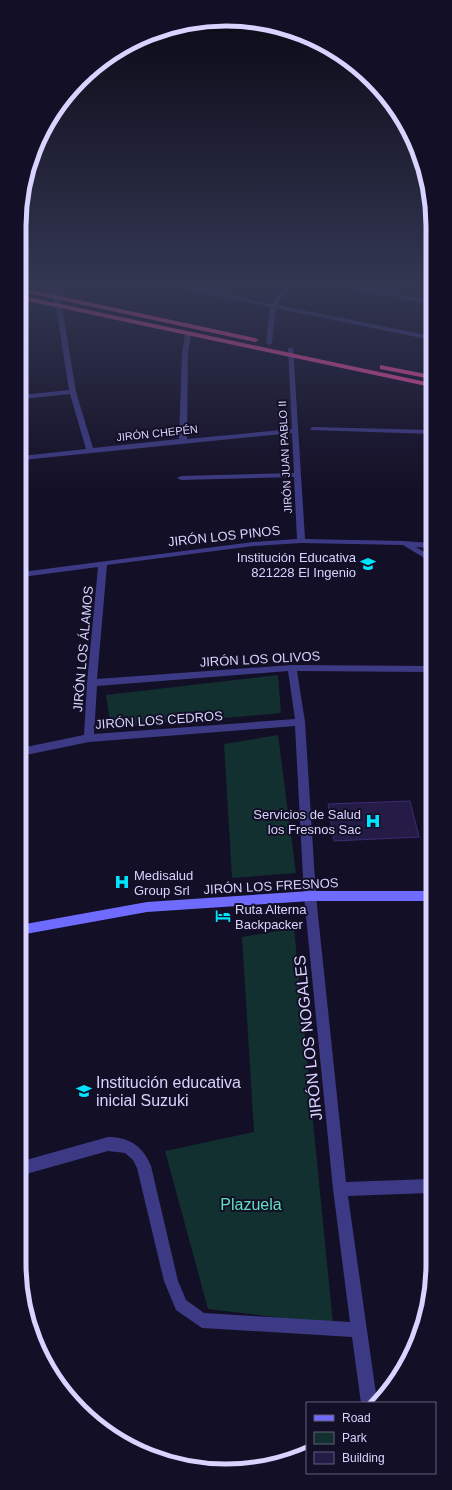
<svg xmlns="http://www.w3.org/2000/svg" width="452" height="1490" viewBox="0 0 452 1490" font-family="Arial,sans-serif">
<rect width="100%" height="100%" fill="#130f26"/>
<g fill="#12302f">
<path d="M278 675 281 713 111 728 106 695Z"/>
<path d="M278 735 296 873 232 878 224 744Z"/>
<path d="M294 928 333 1324 208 1309 165 1151 254 1132 242 937Z"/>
</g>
<path fill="#241b47" stroke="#3b2d73" d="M410 801 419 837 334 841 328 804Z"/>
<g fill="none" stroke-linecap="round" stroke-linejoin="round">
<path fill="#3d3a85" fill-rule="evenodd" d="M313 427 431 430V434L311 430 310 429Z"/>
<g fill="#3d3a85" fill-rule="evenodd">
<path d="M43 282H49L59 297 62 307 76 392 93 448 179 439 182 353 185 335 188 333 191 335 188 353 187 439 292 429 288 348 293 347 305 539 403 541 431 543V548L416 547 431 556V562L403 545 301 543 253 546 107 565 97 679 292 665 430 666V672L297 671 305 722 316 896 346 1182 429 1179V1193L348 1196 377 1401 374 1403H361L352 1337 202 1328 176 1310 164 1281 137 1168 133 1160 125 1153 108 1151 19 1176V1162L108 1137C129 1137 143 1146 151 1166L178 1281 186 1300 204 1313 350 1322 333 1189 304 896 295 726 89 742 21 756V748L84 735 87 683 98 567 22 577V572L253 542 297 539 294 477 181 480 177 478 181 476 294 473 292 433 22 460V456L86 449 70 394 22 399V395L69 390 56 307 53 297ZM288 671 295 719 94 734 97 686Z"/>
<path d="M155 282H165L272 304 287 282H293L277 305 431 336V340L276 308 272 343 269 345 266 343 270 307Z"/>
<path d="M318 282H328L431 300V304Z"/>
</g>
<path fill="#6f6bff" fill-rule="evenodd" d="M310 891H430V901H310L147 912 20 935V925L147 902Z"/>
<g fill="#ff4fa3" fill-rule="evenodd">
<path d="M23 288 255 338 259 340 255 342 23 292Z"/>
<path d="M23 296 431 383V387L23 300Z"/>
<path d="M380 365 431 375V379L380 369Z"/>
</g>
</g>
<linearGradient id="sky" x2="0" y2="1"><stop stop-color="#0a0815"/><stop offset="0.58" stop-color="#333752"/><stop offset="1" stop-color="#333752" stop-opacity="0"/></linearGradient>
<rect width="452" height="490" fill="url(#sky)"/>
<defs>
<g id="school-bare" transform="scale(1.2)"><path d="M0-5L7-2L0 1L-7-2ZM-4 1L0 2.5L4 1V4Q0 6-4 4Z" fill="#00e5ff" stroke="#130f26" stroke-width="2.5" paint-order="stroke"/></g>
<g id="hospital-bare" transform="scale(1.2)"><path d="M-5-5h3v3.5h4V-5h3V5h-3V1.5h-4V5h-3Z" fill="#00e5ff" stroke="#130f26" stroke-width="2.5" paint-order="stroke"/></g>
<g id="hotel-bare" transform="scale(1.2)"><path d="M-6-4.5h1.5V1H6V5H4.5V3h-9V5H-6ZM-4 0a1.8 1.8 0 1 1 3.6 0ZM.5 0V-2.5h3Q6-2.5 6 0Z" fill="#00e5ff" stroke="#130f26" stroke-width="2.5" paint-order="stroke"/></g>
</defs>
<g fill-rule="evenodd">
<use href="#school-bare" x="368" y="564"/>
<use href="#hospital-bare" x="373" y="821"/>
<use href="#hospital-bare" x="122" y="882"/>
<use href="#hotel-bare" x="223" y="916"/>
<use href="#school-bare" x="84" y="1091"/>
</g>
<g text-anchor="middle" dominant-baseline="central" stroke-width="4" stroke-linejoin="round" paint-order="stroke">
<g font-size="11" fill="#d9d4ff" stroke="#130f26">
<text transform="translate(157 433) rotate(-6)">JIRÓN CHEPÉN</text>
<text transform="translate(285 457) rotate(-93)">JIRÓN JUAN PABLO II</text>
</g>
<g font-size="13" fill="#d9d4ff" stroke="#130f26">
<text transform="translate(224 536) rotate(-6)">JIRÓN LOS PINOS</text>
<text transform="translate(83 649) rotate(-85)">JIRÓN LOS ÁLAMOS</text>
<text transform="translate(260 659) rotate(-3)">JIRÓN LOS OLIVOS</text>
<text transform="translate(159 720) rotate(-4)">JIRÓN LOS CEDROS</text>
<text transform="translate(271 886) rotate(-3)">JIRÓN LOS FRESNOS</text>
</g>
<g font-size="13" fill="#d9d4ff" stroke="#130f26" text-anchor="end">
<text x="356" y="557">Institución Educativa<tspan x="356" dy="15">821228 El Ingenio</tspan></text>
<text x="361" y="814">Servicios de Salud<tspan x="361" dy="15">los Fresnos Sac</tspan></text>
<text x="134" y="875" text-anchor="start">Medisalud<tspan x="134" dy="15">Group Srl</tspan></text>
<text x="235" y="909" text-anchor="start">Ruta Alterna<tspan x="235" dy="15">Backpacker</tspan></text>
</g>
<g font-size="16" fill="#d9d4ff" stroke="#130f26">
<text transform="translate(308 1038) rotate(-96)">JIRÓN LOS NOGALES</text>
</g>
<g font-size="16" fill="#d9d4ff" stroke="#130f26" text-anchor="start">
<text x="96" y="1082">Institución educativa<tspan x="96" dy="18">inicial Suzuki</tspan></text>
</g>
<g font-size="16" fill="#5fe0c0" stroke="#130f26">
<text x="251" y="1204">Plazuela</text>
</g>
</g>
<path d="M0 0H452V1490H0ZM226 26H226A200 200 0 0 1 426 226V1264A200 200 0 0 1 226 1464H226A200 200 0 0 1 26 1264V226A200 200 0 0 1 226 26Z" fill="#130f26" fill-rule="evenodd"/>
<path fill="none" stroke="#d9d4ff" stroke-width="5" d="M226 26H226A200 200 0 0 1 426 226V1264A200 200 0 0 1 226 1464H226A200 200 0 0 1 26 1264V226A200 200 0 0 1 226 26Z"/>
<rect x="306" y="1402" width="130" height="72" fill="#130f26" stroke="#625e7d"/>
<rect x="314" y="1415" width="20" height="6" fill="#6f6bff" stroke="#625e7d"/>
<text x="342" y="1422" font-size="12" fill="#d9d4ff">Road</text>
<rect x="314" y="1432" width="20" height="12" fill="#12302f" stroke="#625e7d"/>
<text x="342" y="1442" font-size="12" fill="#d9d4ff">Park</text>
<rect x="314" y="1452" width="20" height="12" fill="#241b47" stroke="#625e7d"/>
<text x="342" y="1462" font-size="12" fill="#d9d4ff">Building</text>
</svg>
